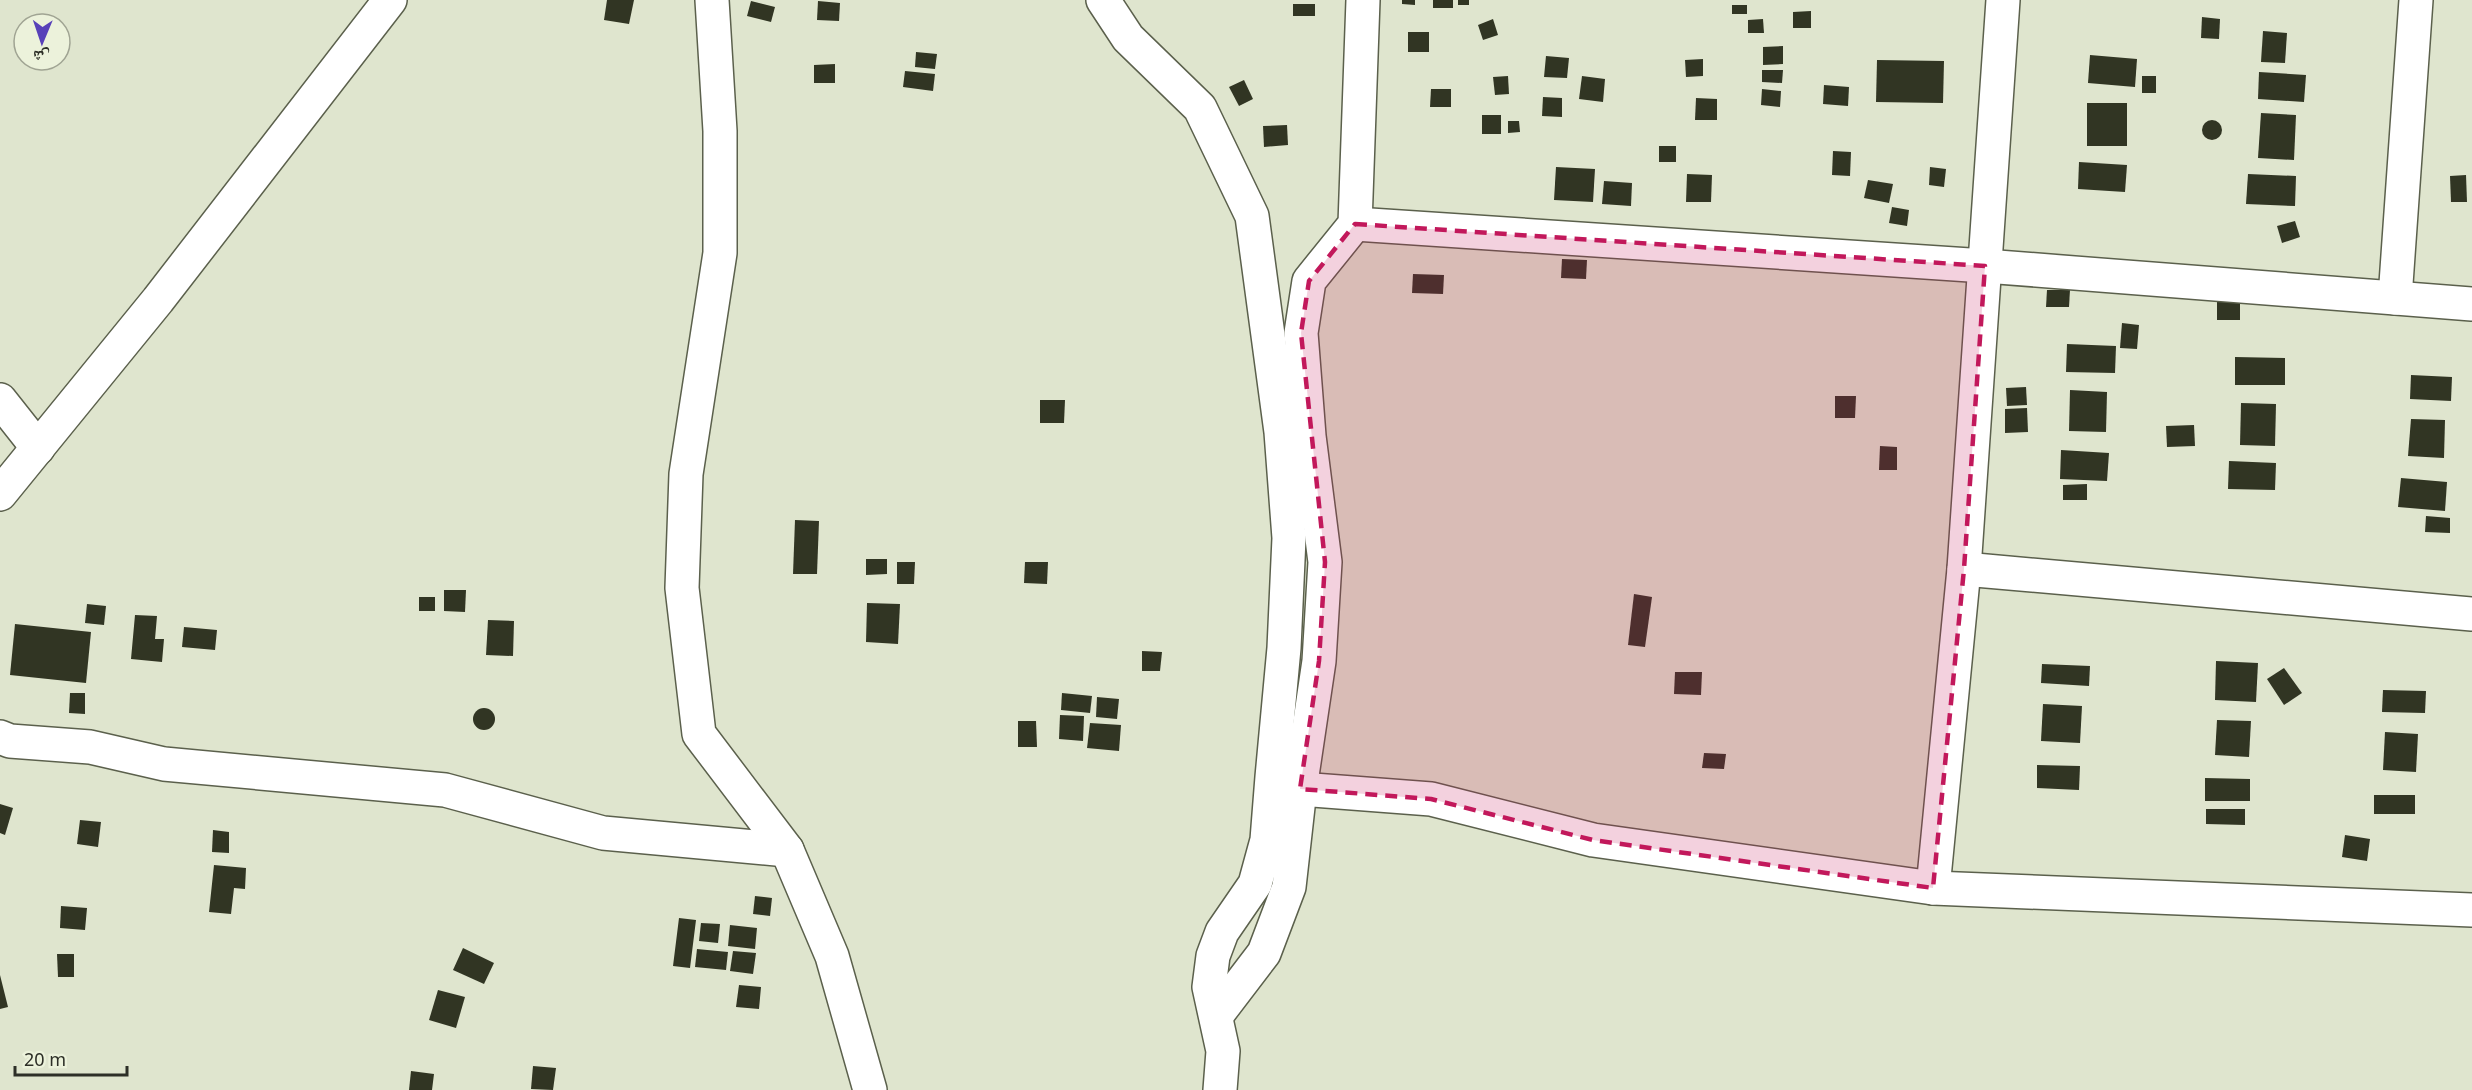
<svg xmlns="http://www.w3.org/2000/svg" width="2472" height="1090" viewBox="0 0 2472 1090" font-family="'Noto Sans','Noto Naskh Arabic',sans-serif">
<rect width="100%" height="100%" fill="#dfe5ce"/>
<g fill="#313523">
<path d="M607 0H634L629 24 604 20Z"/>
<path d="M1402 0H1415V5L1402 4Z"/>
<rect x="1433" y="0" width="20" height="8"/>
<rect x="1458" y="0" width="11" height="5"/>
<path d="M751 1 775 7 771 22 747 16Z"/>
<path d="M818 1 840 3 839 21 817 20Z"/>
<rect x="1293" y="4" width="22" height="12"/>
<rect x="1732" y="5" width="15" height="9"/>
<path d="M1811 11V28H1793V12Z"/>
<path d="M2202 17 2220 19 2219 39 2201 38Z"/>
<path d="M1493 19 1498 35 1483 40 1478 25Z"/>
<path d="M1763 19 1764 33H1748V20Z"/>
<path d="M2263 31 2287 33 2285 63 2261 62Z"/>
<rect x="1408" y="32" width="21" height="20"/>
<path d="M1783 46V64L1763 65V47Z"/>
<path d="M916 52 937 54 935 69 915 67Z"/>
<path d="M2090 55 2137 59 2135 87 2088 83Z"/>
<path d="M1546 56 1569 58 1567 78 1544 77Z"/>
<path d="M1703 59V76L1686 77 1685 60Z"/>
<path d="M1877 60 1944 61 1943 103 1876 102Z"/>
<path d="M835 64V83H814V65Z"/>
<path d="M1762 70H1783L1782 83 1762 82Z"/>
<path d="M905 71 935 74 933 91 903 87Z"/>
<path d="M2259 72 2306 75 2304 102 2258 99Z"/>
<path d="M1508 76 1509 94 1495 95 1493 77Z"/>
<path d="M1582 76 1605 79 1603 102 1579 99Z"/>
<rect x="2142" y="76" width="14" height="17"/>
<path d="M1244 80 1253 99 1239 106 1229 87Z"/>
<path d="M1824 85 1849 87 1848 106 1823 104Z"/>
<path d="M1431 89H1451V107H1430Z"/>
<path d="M1762 89 1781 91 1780 107 1761 105Z"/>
<path d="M1543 97 1562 98V117L1542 116Z"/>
<path d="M1696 98 1717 99V120H1695Z"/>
<rect x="2087" y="103" width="40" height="43"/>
<path d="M2261 113 2296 115 2294 160 2258 158Z"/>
<rect x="1482" y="115" width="19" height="19"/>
<circle cx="2212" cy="130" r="10"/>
<path d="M1508 121H1519L1520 132 1508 133Z"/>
<path d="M1287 125 1288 145 1264 147 1263 126Z"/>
<rect x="1659" y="146" width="17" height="16"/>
<path d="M1833 151 1851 152 1850 176 1832 175Z"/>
<path d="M2079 162 2127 165 2125 192 2078 189Z"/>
<path d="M1556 167 1595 169 1593 202 1554 200Z"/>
<path d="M1930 167 1946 169 1944 187 1929 185Z"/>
<path d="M1687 174 1712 175 1711 202H1686Z"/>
<path d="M2248 174 2296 176 2295 206 2246 204Z"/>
<path d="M2466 175 2467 202H2451L2450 176Z"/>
<path d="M1868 180 1893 184 1889 203 1864 198Z"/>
<path d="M1604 181 1632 183 1631 206 1602 204Z"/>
<path d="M1892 207 1909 210 1907 226 1889 223Z"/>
<path d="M2295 221 2300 237 2282 243 2277 226Z"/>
<path d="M1562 259 1587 260 1586 279 1561 278Z"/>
<path d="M1413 274 1444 275 1443 294 1412 293Z"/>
<path d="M2047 290H2070L2069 307H2046Z"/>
<rect x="2217" y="301" width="23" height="19"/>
<path d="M2122 323 2139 325 2137 349 2120 348Z"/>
<path d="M2067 344 2116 346 2115 373 2066 372Z"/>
<path d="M2235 357 2285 358V385H2235Z"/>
<path d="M2411 375 2452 377 2451 401 2410 399Z"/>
<path d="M2026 387 2027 405 2007 406 2006 388Z"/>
<path d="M2070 390 2107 392 2106 432 2069 431Z"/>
<path d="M1835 396H1856L1855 418H1835Z"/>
<path d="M1040 400H1065L1064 423H1040Z"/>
<path d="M2241 403 2276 404 2275 446 2240 445Z"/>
<path d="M2027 408 2028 432 2005 433V409Z"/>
<path d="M2411 419 2445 420 2444 458 2408 456Z"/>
<path d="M2194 425 2195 446 2167 447 2166 426Z"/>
<path d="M1880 446 1897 447V470H1879Z"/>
<path d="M2061 450 2109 453 2107 481 2060 479Z"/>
<path d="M2229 461 2276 463 2275 490 2228 489Z"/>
<path d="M2401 478 2447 482 2445 511 2398 507Z"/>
<path d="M2087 484V500H2063V485Z"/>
<path d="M2426 516 2450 518V533L2425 532Z"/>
<path d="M795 520 819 521 817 574H793Z"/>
<path d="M866 559H887V574L866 575Z"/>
<path d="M897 562H915L914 584H897Z"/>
<path d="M1025 562H1048L1047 584 1024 583Z"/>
<path d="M444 590H466L465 612 444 611Z"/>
<path d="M1634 594 1652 597 1645 647 1628 645Z"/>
<rect x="419" y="597" width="16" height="14"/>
<path d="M867 603 900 604 898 644 866 642Z"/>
<path d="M87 604 106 606 104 625 85 623Z"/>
<path d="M135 615 157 616 155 639H164L162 662 131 659Z"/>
<path d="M488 620 514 621 513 656 486 655Z"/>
<path d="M15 624 91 632 86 683 10 675Z"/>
<path d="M184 627 217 630 215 650 182 647Z"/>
<path d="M1142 651 1162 652 1160 671H1142Z"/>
<path d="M2216 661 2258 663 2256 702 2215 700Z"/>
<path d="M2042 664 2090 666 2089 686 2041 683Z"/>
<path d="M2284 668 2302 693 2284 705 2267 679Z"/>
<path d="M1675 672H1702L1701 695 1674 694Z"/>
<path d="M2383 690 2426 691 2425 713 2382 712Z"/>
<path d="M70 693H85V714L69 713Z"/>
<path d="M1062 693 1092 696 1090 713 1061 710Z"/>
<path d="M1097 697 1119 699 1117 719 1096 717Z"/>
<path d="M2043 704 2082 706 2080 743 2041 741Z"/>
<circle cx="484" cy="719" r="11"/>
<path d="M1060 715 1084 716 1083 741 1059 739Z"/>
<path d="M2217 720 2251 721 2249 757 2215 755Z"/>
<path d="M1018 721H1036L1037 747H1018Z"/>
<path d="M1090 723 1121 725 1119 751 1087 748Z"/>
<path d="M2385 732 2418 734 2416 772 2383 770Z"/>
<path d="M1704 753 1726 754 1724 769 1702 768Z"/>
<path d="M2037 765 2080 766 2079 790 2037 788Z"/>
<path d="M2205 778 2250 779V801H2205Z"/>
<rect x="2374" y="795" width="41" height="19"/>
<path d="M0 804 13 808 5 835 0 833Z"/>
<path d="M2206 809H2245V825L2206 824Z"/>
<path d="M80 820 101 822 98 847 77 844Z"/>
<path d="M213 830 229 832V853L212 852Z"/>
<path d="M2345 835 2370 839 2367 861 2342 857Z"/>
<path d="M214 865 246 868 245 889 234 888 231 914 209 912Z"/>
<path d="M755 896 772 898 770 916 753 914Z"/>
<path d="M61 906 87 908 85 930 60 928Z"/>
<path d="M679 918 696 920 690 968 673 966Z"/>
<path d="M701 923 720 924 718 943 699 941Z"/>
<path d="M730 925 757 928 755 949 728 946Z"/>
<path d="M463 948 494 963 484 984 453 970Z"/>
<path d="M697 949 728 952 726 970 695 967Z"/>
<path d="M733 951 756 953 753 974 730 971Z"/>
<path d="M57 954H74V977H58Z"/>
<path d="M0 975 8 1007 0 1009Z"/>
<path d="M739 985 761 987 759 1009 736 1007Z"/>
<path d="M438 990 465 997 456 1028 429 1020Z"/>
<path d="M533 1066 556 1068 553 1090 531 1089Z"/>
<path d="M411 1071 434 1074 432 1090H409Z"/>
</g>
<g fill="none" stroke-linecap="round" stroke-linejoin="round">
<g stroke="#5b604c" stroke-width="36">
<g id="minor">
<path d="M712 0 720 131V253L686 474 682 588 699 734 787 850 832 956 870 1090"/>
<path d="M1103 0 1128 38 1200 108 1252 216 1281 432 1289 538 1284 648 1272 777 1267 840 1255 884 1222 932 1213 956 1209 987 1223 1051 1220 1090"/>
<path d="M1355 224 1985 266 2472 304"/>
<path d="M2395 298 2416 0"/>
<path d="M0 400 38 448"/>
<path d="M1964 569 2472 614"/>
<path d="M0 737 10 741 90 747 164 764 445 790 603 833 787 850"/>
<path d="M1300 789 1431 799 1593 840 1933 888 2472 910"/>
<path d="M1933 888 1964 569 2003 0"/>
<path d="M1216 1016 1264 953 1289 887 1300 789 1319 661 1325 562 1309 436 1301 333 1309 281 1355 224 1363 0"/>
</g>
</g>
<g stroke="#5b604c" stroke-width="36">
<path id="tertiary" d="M0 494 158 300 390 0"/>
</g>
<use href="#minor" stroke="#fff" stroke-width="33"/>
<use href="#tertiary" stroke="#fff" stroke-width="33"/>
</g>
<path fill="#c2185b" fill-opacity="0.2" stroke="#c2185b" stroke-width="4.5" stroke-dasharray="12 8" stroke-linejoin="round" d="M1355 224 1985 266 1964 569 1933 888 1593 840 1431 799 1300 789 1319 661 1325 562 1301 333 1309 281Z"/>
<g transform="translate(42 42) rotate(182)"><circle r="28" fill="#ecf2db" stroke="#a0a493" stroke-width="1.5"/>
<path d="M0-4.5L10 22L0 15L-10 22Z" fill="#5841b9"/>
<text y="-9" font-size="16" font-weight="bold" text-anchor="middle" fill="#2d2f27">ش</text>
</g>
<path d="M15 1066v9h112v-9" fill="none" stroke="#2d2f27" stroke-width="3"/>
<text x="24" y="1066" font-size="18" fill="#2d2f27" stroke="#ecf2db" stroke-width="4.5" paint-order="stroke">20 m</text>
</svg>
